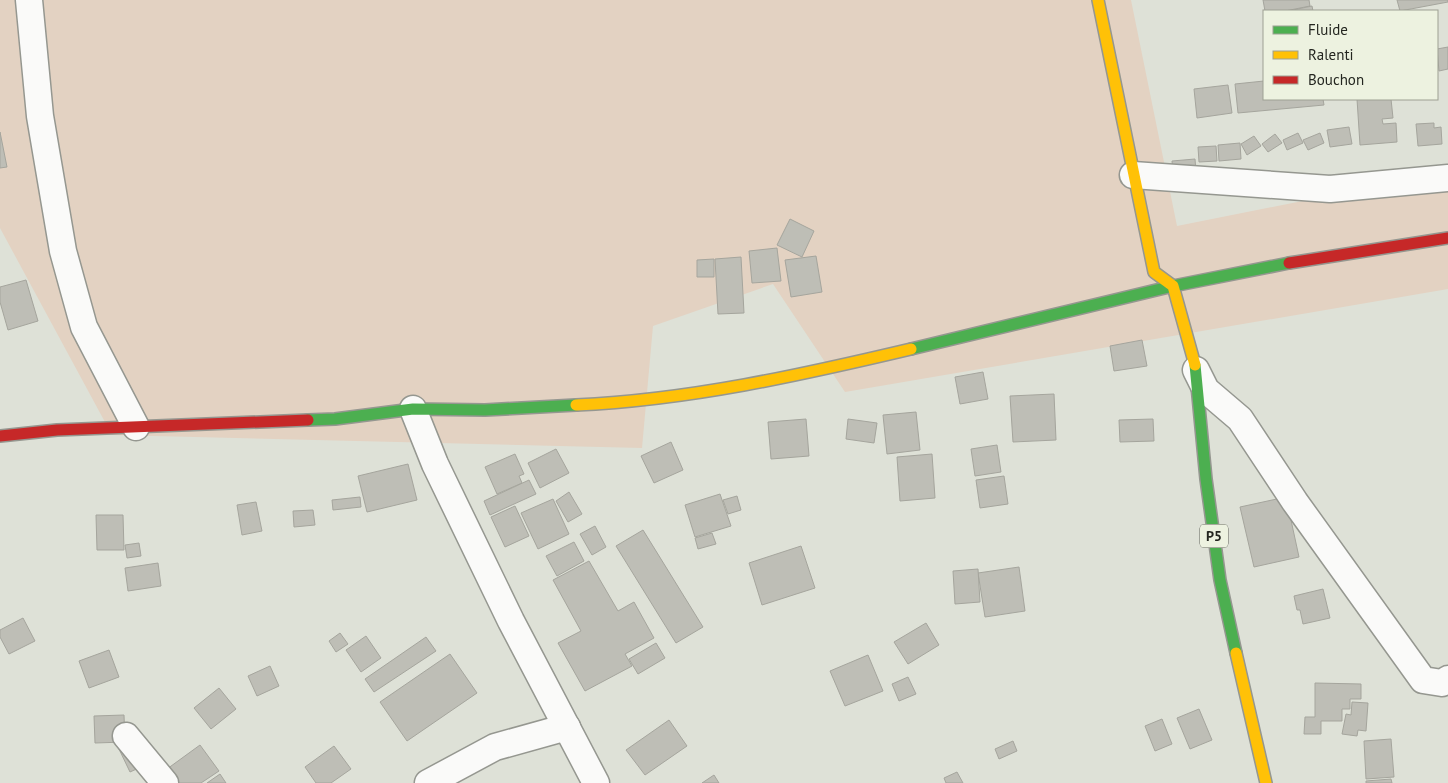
<svg xmlns="http://www.w3.org/2000/svg" width="1448" height="783" viewBox="0 0 1448 783" font-family="'PT Sans',sans-serif">
<rect width="100%" height="100%" fill="#dee1d7"/>
<path fill="#e3d2c2" d="M0 0H1131L1177 226 1448 172V289L845 392 773 284 653 326 642 448 112 435 0 228Z"/>
<g fill="#bebeb6" stroke="#a5a59d">
<path d="M1263 0H1309L1310 6 1285 11H1265Z"/>
<path d="M1397 0H1448V2L1400 11Z"/>
<path d="M1312 6 1313 11H1288Z"/>
<path d="M1448 47V69L1439 71 1437 49Z"/>
<path d="M1264 81V99H1323L1324 105 1238 113 1235 84Z"/>
<path d="M1228 85 1232 113 1197 118 1194 89Z"/>
<path d="M1357 99H1391L1393 118 1382 119 1383 124 1396 123 1397 142 1360 145Z"/>
<path d="M1434 123V128L1441 127 1442 144 1418 146 1416 124Z"/>
<path d="M1349 127 1352 144 1330 147 1327 130Z"/>
<path d="M0 132 7 167 0 168Z"/>
<path d="M1298 133 1303 143 1287 150 1283 140Z"/>
<path d="M1320 133 1324 143 1308 150 1303 140Z"/>
<path d="M1275 134 1282 143 1268 152 1262 144Z"/>
<path d="M1254 136 1261 146 1247 155 1241 144Z"/>
<path d="M1240 143 1241 159 1219 161 1218 145Z"/>
<path d="M1216 146 1217 161 1199 162 1198 147Z"/>
<path d="M1195 159 1196 172 1173 174 1172 161Z"/>
<path d="M790 219 814 231 802 257 777 245Z"/>
<path d="M777 248 781 281 752 283 749 251Z"/>
<path d="M816 256 822 292 791 297 785 260Z"/>
<path d="M741 257 744 313 718 314 715 259Z"/>
<path d="M714 259V277H697V260Z"/>
<path d="M26 280 38 321 8 330 0 302V287Z"/>
<path d="M1142 340 1147 366 1114 371 1110 346Z"/>
<path d="M983 372 988 399 960 404 955 377Z"/>
<path d="M1054 394 1056 440 1013 442 1010 396Z"/>
<path d="M916 412 920 450 887 454 883 415Z"/>
<path d="M806 419 809 456 771 459 768 422Z"/>
<path d="M848 419 877 423 874 443 846 439Z"/>
<path d="M1153 419 1154 441 1120 442 1119 420Z"/>
<path d="M671 442 683 470 654 483 641 456Z"/>
<path d="M997 445 1001 472 975 476 971 449Z"/>
<path d="M556 449 569 473 540 488 528 463Z"/>
<path d="M515 454 524 474 519 476 522 483 497 494 485 467Z"/>
<path d="M932 454 935 498 900 501 897 457Z"/>
<path d="M408 464 417 500 367 512 358 476Z"/>
<path d="M1004 476 1008 504 980 508 976 480Z"/>
<path d="M529 480 536 494 490 515 484 501Z"/>
<path d="M569 492 582 514 568 522 556 501Z"/>
<path d="M720 494 731 526 695 537 685 505Z"/>
<path d="M737 496 741 510 728 514 723 500Z"/>
<path d="M360 497 361 507 333 510 332 500Z"/>
<path d="M1286 497 1299 557 1254 567 1240 507Z"/>
<path d="M553 499 569 534 538 549 521 513Z"/>
<path d="M256 502 262 531 242 535 237 505Z"/>
<path d="M515 506 529 536 505 547 491 517Z"/>
<path d="M313 510 315 525 294 527 293 511Z"/>
<path d="M96 515H123L124 550H97Z"/>
<path d="M595 526 606 547 592 555 580 534Z"/>
<path d="M643 530 703 627 676 643 616 546Z"/>
<path d="M712 533 716 544 698 549 695 538Z"/>
<path d="M574 542 584 561 557 576 546 556Z"/>
<path d="M139 543 141 556 127 558 125 545Z"/>
<path d="M801 546 815 588 762 605 749 563Z"/>
<path d="M589 561 618 611 634 602 654 638 625 654 632 666 585 691 558 643 581 631 553 580Z"/>
<path d="M158 563 161 586 128 591 125 568Z"/>
<path d="M1019 567 1025 611 985 617 978 573Z"/>
<path d="M978 569 980 602 955 604 953 571Z"/>
<path d="M1323 589 1330 618 1303 624 1300 610H1297L1294 596Z"/>
<path d="M23 618 35 641 9 654 0 637V630Z"/>
<path d="M926 623 939 645 908 664 894 642Z"/>
<path d="M340 633 348 644 336 652 329 641Z"/>
<path d="M366 636 381 658 361 672 346 650Z"/>
<path d="M426 637 436 651 374 692 365 679Z"/>
<path d="M656 643 665 658 638 674 629 659Z"/>
<path d="M109 650 119 677 89 688 79 661Z"/>
<path d="M450 654 477 693 407 741 380 702Z"/>
<path d="M868 655 883 691 845 706 830 671Z"/>
<path d="M270 666 279 686 257 696 248 676Z"/>
<path d="M908 677 916 694 899 701 892 684Z"/>
<path d="M1315 683 1361 684V699H1350V709H1342V721H1321V734H1304L1305 717H1315Z"/>
<path d="M219 688 236 709 211 729 194 708Z"/>
<path d="M1352 702 1368 703 1366 731 1358 730 1357 736 1342 734 1346 714 1351 715Z"/>
<path d="M1199 709 1212 740 1190 749 1177 718Z"/>
<path d="M124 715 125 742 95 743 94 716Z"/>
<path d="M1162 719 1172 744 1155 751 1145 726Z"/>
<path d="M669 720 687 746 645 775 626 750Z"/>
<path d="M141 738 152 762 130 772 119 749Z"/>
<path d="M1391 739 1394 777 1366 779 1364 741Z"/>
<path d="M1013 741 1017 751 999 759 995 749Z"/>
<path d="M200 745 219 771 201 783H178L167 769Z"/>
<path d="M334 746 351 769 331 783H316L305 767Z"/>
<path d="M957 772 963 783H946L944 778Z"/>
<path d="M220 774 226 783H207Z"/>
<path d="M714 775 719 783H702Z"/>
<path d="M1391 779 1392 783H1366V781Z"/>
</g>
<g fill="none" stroke-linecap="round" stroke-linejoin="round">
<g stroke="#959790" stroke-width="29">
<g id="street">
<path d="M29 0 40 116 63 251 84 327 136 427"/>
<path d="M1133 175 1330 189 1448 178"/>
<path d="M1196 370 1206 390 1240 419 1295 502 1423 680 1442 683 1448 679"/>
<path d="M413 409 435 464 511 621 596 783"/>
<path d="M126 736 165 783"/>
<path d="M428 783 495 747 567 727"/>
</g>
</g>
<g stroke="#959790" stroke-width="14">
<g id="fast">
<path d="M911 349 1173 286 1289 263"/>
<path d="M1195 365 1206 479 1220 580 1236 653"/>
<path d="M308 420 335 419 413 409 485 410 576 405"/>
</g>
</g>
<g stroke="#959790" stroke-width="14">
<g id="slow">
<path d="M1098 0 1154 272 1173 286 1195 365"/>
<path d="M576 405C689 400 801 375 911 349"/>
<path d="M1236 653 1266 783"/>
</g>
</g>
<g stroke="#959790" stroke-width="14">
<g id="jam">
<path d="M1289 263 1448 238"/>
<path d="M0 436 57 430 308 420"/>
</g>
</g>
<use href="#street" stroke="#fafaf9" stroke-width="26"/>
<use href="#fast" stroke="#4caf50" stroke-width="11"/>
<use href="#slow" stroke="#ffc107" stroke-width="11"/>
<use href="#jam" stroke="#c62828" stroke-width="11"/>
</g>
<g text-anchor="middle" dominant-baseline="central" stroke-width="4.5" stroke-linejoin="round" paint-order="stroke">
<rect fill="#edf2e0" stroke="#60635a" stroke-width="1" x="1200" y="524.5" width="28" height="23" rx="4"/>
<g font-size="14" font-weight="bold" fill="#242620">
<text x="1214" y="536">P5</text>
</g>
</g>
<rect x="1263" y="10" width="175" height="90" fill="#edf2e0" stroke="#9da093"/>
<rect x="1273" y="26" width="25" height="8" fill="#4caf50" stroke="#9da093"/>
<text x="1308" y="35" font-size="15" fill="#242620">Fluide</text>
<rect x="1273" y="51" width="25" height="8" fill="#ffc107" stroke="#9da093"/>
<text x="1308" y="60" font-size="15" fill="#242620">Ralenti</text>
<rect x="1273" y="76" width="25" height="8" fill="#c62828" stroke="#9da093"/>
<text x="1308" y="85" font-size="15" fill="#242620">Bouchon</text>
</svg>
